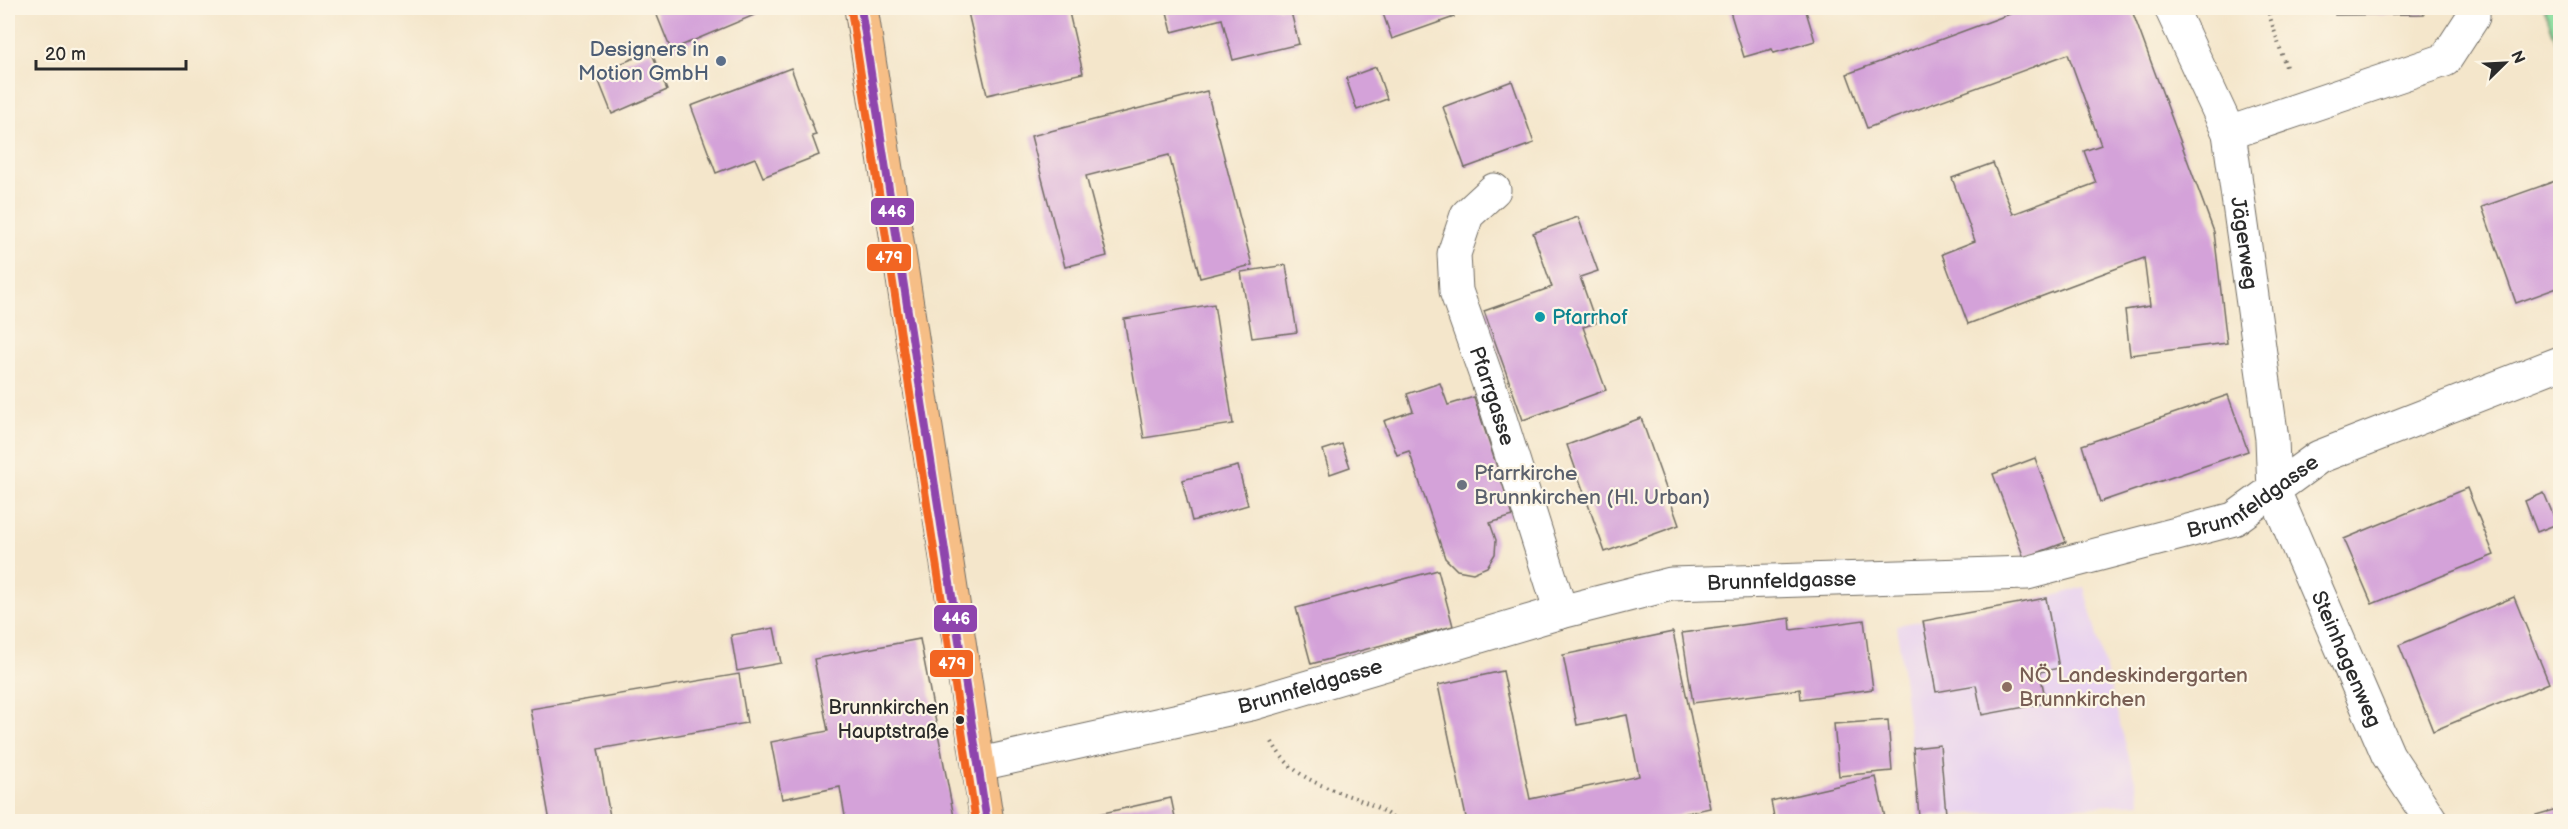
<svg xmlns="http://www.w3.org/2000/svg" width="2568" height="829" viewBox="0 0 2568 829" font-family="'Balsamiq Sans',sans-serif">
<rect width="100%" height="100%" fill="#fcf5e5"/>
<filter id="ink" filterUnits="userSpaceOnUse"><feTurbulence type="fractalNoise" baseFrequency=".0167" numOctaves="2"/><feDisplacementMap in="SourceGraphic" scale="12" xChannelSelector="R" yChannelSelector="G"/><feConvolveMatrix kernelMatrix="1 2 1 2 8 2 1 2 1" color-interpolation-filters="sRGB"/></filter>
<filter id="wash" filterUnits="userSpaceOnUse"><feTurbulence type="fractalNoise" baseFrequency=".008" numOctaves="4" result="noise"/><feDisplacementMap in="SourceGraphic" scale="24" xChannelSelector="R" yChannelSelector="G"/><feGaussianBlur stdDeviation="1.35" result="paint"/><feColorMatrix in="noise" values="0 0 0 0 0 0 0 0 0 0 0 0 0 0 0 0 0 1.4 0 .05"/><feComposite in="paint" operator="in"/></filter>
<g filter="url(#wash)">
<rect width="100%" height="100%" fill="#f4e6cb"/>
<path fill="#e8d2ef" d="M2084 587 2141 803 1919 817 1897 625 2046 598Z"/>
<path fill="#8ee0a1" stroke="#5c8666" stroke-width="1.5" d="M2544 8H2560V55V53Z"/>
<g id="blocks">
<g fill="#d4a2d9">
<path d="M654 8H771L671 50Z"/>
<path d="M967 8H1068L1083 73 987 95Z"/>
<path d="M1166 8H1290L1299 44 1233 60 1222 19 1172 32Z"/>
<path d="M1381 8H1451L1454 17 1392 39Z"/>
<path d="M1729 8H1805L1815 41 1774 53 1772 49 1744 57Z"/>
<path d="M2026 8H2131L2214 232 2227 343 2130 355 2125 310 2150 306 2144 258 1968 324 1942 254 1975 241 1952 178 1993 163 2013 214 2096 183 2084 151 2101 145 2068 54 1867 128 1847 74Z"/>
<path d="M2335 8H2424V14L2335 15Z"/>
<path d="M651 51 667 90 612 114 596 74Z"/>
<path d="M1376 67 1387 99 1357 110 1346 78Z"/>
<path d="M791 68 816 135 812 136 819 155 763 177 755 158 716 173 691 106Z"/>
<path d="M1512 81 1534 143 1465 168 1443 107Z"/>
<path d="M1207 91 1252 265 1200 278 1169 155 1086 176 1107 256 1065 267 1031 136Z"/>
<path d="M2558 180 2560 188V287L2516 303 2482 207Z"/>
<path d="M1578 217 1598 271 1580 277 1596 323 1583 327 1606 390 1523 420 1484 311 1552 287 1533 233Z"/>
<path d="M1286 265 1297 332 1252 338 1241 272Z"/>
<path d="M1214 304 1233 424 1144 438 1124 319Z"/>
<path d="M1440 383 1448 405 1474 397 1513 516 1490 523 1496 540 1495 554 1487 567 1473 573 1457 570 1445 558 1409 451 1397 455 1384 421 1413 411 1407 394Z"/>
<path d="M2228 395 2248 451 2100 502 2082 445Z"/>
<path d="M1641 418 1679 525 1605 552 1567 445Z"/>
<path d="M1342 444 1350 467 1330 474 1323 450Z"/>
<path d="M2035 458 2066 542 2024 558 1993 474Z"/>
<path d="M1238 466 1248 505 1192 521 1182 480Z"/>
<path d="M2467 488 2494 555 2372 604 2344 539Z"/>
<path d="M2544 493 2557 524 2537 532 2525 501Z"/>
<path d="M1438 570 1453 626 1311 664 1296 608Z"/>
<path d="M2514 597 2549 683 2433 731 2399 645Z"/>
<path d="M2046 598 2059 668 2040 672 2046 703 1982 715 1976 685 1936 692 1923 621Z"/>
<path d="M1790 618 1791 630 1864 620 1873 689 1801 699 1800 689 1693 703 1682 633Z"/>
<path d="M774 628 781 663 737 671 731 635Z"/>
<path d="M1673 632 1710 808 1668 817 1669 822H1467L1438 685 1503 671 1530 799 1639 776 1627 715 1577 725 1563 655Z"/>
<path d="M920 639 955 822H846L840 787 782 799 771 742 828 731 814 659Z"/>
<path d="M739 674 747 723 598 749 611 822H550L530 709Z"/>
<path d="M1888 720 1892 771 1839 776 1834 724Z"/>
<path d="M1940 745 1946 814 1919 817 1913 748Z"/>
<path d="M1876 777 1886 822H1775L1771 801Z"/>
<path d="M1171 798 1176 822H1067V821Z"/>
<path d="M2560 808V822H2538L2536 815Z"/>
</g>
</g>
</g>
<g filter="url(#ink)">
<use href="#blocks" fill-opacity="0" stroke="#716c63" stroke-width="1.5"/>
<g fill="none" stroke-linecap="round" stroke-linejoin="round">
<g stroke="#716c63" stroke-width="35">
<g id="minor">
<path id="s1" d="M2171 8 2229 133 2272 439 2274 491 2388 755 2432 822"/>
<path d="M2229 133 2445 60 2473 17V8"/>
<path id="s2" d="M1494 190 1467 215 1454 254 1456 291 1491 390 1561 612"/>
<path id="s3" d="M980 764 1251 704 1561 612 1671 584 2027 573 2234 519 2319 457 2560 363"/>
</g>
</g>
<g stroke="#716c63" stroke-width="35">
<path id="major" d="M861 8 987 822"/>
</g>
<g stroke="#716c63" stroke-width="4" stroke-dasharray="1.5 4.5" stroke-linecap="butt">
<path d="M2267 8 2287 70"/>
<path d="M1272 742C1302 797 1360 787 1397 822"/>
</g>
<use href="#minor" stroke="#fff" stroke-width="33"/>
<use href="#major" stroke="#f6be86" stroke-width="33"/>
<g stroke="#fcf5e5" stroke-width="12">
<path id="bus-1" d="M861 8 987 822"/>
</g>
<g stroke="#fcf5e5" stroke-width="12">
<path id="bus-2" d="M851 10 976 822"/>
</g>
<use href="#bus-1" stroke="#8e44ad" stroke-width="8"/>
<use href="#bus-2" stroke="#f26522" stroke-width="8"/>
</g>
</g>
<circle fill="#5c6f8a" stroke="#fcf5e5" stroke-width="2" cx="721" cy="61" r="6"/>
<circle fill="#0f9aa8" stroke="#fcf5e5" stroke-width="2" cx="1540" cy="317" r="6"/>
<circle fill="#6b7280" stroke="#fcf5e5" stroke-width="2" cx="1462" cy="485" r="6"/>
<circle fill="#8d6e63" stroke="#fcf5e5" stroke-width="2" cx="2007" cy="687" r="6"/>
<circle fill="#2b2b2b" stroke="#fcf5e5" stroke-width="2" cx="960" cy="720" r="5"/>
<g text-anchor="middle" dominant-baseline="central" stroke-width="4.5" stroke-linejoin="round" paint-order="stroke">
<g font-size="20" fill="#2b2b2b" stroke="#fcf5e5" text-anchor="end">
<text x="949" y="708">Brunnkirchen<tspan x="949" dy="24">Hauptstraße</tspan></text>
</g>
<g font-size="21" fill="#4e5e75" stroke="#fcf5e5" text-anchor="end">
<text x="709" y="49">Designers in<tspan x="709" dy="24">Motion GmbH</tspan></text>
</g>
<g font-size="21" fill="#2b2b2b" stroke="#fcf5e5">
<text stroke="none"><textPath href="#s1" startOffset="249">Jägerweg</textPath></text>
<text stroke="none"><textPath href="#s2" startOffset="226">Pfarrgasse</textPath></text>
<text stroke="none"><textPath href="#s3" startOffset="1311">Brunnfeldgasse</textPath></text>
<text stroke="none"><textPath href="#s3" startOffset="825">Brunnfeldgasse</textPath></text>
<text stroke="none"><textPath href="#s1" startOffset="682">Steinhagenweg</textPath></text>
<text stroke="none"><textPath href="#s3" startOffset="339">Brunnfeldgasse</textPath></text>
</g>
<g font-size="21" fill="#0d838f" stroke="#fcf5e5" text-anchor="start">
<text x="1552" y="317">Pfarrhof</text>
</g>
<g font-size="21" fill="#5b616d" stroke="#fcf5e5" text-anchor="start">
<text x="1474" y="473">Pfarrkirche<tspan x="1474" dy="24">Brunnkirchen (Hl. Urban)</tspan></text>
</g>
<g font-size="21" fill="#785e54" stroke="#fcf5e5" text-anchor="start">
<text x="2019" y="675">NÖ Landeskindergarten<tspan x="2019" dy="24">Brunnkirchen</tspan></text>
</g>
</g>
<g stroke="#fcf5e5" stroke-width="2">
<rect x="870" y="197" width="45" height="29" rx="6" fill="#8e44ad"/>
<rect x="866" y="243" width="46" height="29" rx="6" fill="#f26522"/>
<rect x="933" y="604" width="45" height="29" rx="6" fill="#8e44ad"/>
<rect x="929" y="649" width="45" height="29" rx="6" fill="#f26522"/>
</g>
<g font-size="16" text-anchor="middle" font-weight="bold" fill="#fff">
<text x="892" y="217">446</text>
<text x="889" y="263">479</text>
<text x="956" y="624">446</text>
<text x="952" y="669">479</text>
</g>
<rect width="2568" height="829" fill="none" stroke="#fcf5e5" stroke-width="30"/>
<g transform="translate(2505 63) rotate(66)" stroke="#fcf5e5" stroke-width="4.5" paint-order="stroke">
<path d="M0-4.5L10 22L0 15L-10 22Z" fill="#2b2b2b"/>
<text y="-9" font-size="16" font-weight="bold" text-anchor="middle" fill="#2b2b2b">N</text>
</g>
<path d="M36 60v9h150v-9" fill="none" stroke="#2b2b2b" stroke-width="3"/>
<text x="45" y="60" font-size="18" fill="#2b2b2b" stroke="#fcf5e5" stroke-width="4.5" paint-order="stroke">20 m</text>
</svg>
